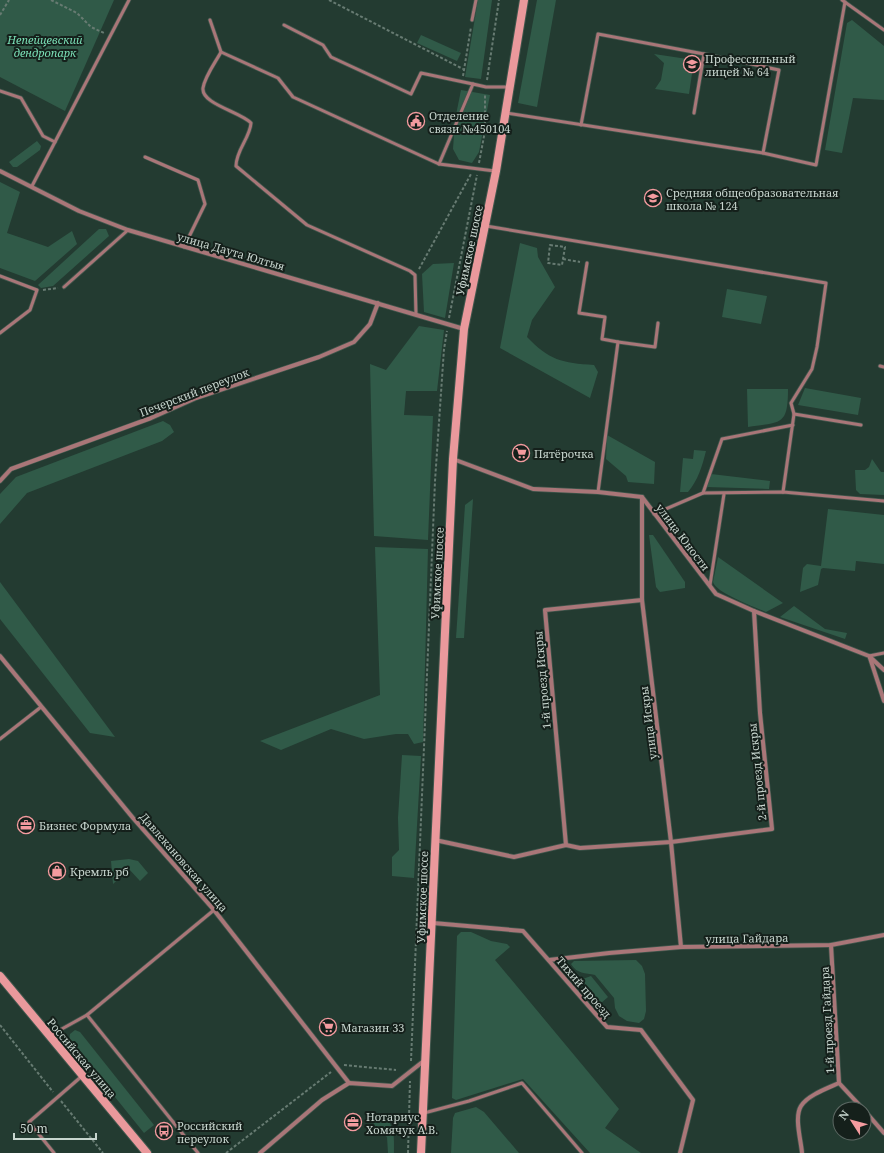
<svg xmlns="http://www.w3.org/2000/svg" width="884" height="1153" viewBox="0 0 884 1153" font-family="'Noto Serif',serif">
<rect width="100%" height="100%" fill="#233b31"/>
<g fill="#305a48">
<path d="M0 0H114L65 111 0 77Z"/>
<path d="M478 0H492L481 79 465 77Z"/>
<path d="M537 0H556L537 107 518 103Z"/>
<path d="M852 20 884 46V100L853 98 842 153 825 150 847 23Z"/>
<path d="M421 35 461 53 457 61 417 43Z"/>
<path d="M654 54 694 60 689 94 655 89 661 80 664 63Z"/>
<path d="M461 90 490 95 479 152 472 163 459 160 453 149 455 120Z"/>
<path d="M37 141 41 146 40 150 17 167H13L9 162Z"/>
<path d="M0 182 20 192 7 233 48 247 72 231 77 244 35 281 0 268Z"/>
<path d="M99 229H106L109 236 53 286 41 288 38 285Z"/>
<path d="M520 243 537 248 538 257 555 287 532 320 527 337C549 360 562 363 594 365L598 372 590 398 500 348Z"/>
<path d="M454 263 445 318 424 312 422 274 433 264Z"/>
<path d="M727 289 767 296 761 324 722 317Z"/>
<path d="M419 326 444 330 437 391H406L404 415 433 416 428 540 374 536 370 364 386 370Z"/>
<path d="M805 388 861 398 858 415 798 405Z"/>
<path d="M747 389H788C788 426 781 422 748 427Z"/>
<path d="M163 421 170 425 174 432 162 441 27 493 0 524V494L16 477Z"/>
<path d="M607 435 655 462 654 484 628 482 626 476 606 459Z"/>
<path d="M694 450 706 451C702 467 698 480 688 492H680L683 458 693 459Z"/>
<path d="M872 459 881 472H884V495L860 494 856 490 855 470H865L869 467Z"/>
<path d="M711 474 770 481 769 489 707 487Z"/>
<path d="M473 499 464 638H456L465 505Z"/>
<path d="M828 509 884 515V564L856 561 855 571 823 568 821 569 818 585 800 592 803 568 807 564 821 566Z"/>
<path d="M649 535H653L685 582V588L660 592 656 587Z"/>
<path d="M375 547 428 549 423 742 414 744 408 734H396L364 739 331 729 281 750 260 741 380 695Z"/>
<path d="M718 557 783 603 766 612C755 607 716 593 713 582Z"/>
<path d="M0 582 115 737 90 733 0 619Z"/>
<path d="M794 606 825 629 847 633 845 639 780 617Z"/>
<path d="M402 755 421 756 414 878 392 876V857L399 850 398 818Z"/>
<path d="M129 859 138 861 148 873 140 881 129 869 113 884 111 861Z"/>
<path d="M461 932H471L491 941 507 944 510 947 495 960 619 1109 605 1128 641 1153H590L523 1079 456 1100 452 1098 457 936Z"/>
<path d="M636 960 642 966 645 974 646 1011 644 1019 639 1023 627 1021 619 1016 615 1008 614 998 595 975C585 973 577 974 571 964L574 961Z"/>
<path d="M591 976 608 997 600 1004 580 980Z"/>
<path d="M75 1030 80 1032 154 1125 144 1133 69 1040 70 1034Z"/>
<path d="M476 1107 484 1112 519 1153H451L453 1118 455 1113Z"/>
<path d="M378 1115C396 1120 394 1138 394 1153H388L387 1137 372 1127Z"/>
</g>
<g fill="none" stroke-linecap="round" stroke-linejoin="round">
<g stroke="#41574d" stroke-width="4.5">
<g id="service">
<path d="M842 0 884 30"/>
<path d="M210 20 221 52C215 63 205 76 203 88 201 104 241 112 251 123 250 138 236 150 236 166L307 225 410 271 415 275 416 315"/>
<path d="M472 20 476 0"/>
<path d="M284 25 323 45 331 57 411 94 421 73 473 84"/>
<path d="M221 52 278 78 293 97 439 164 495 171"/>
<path d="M0 91 21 98 43 136 55 142"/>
<path d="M506 113 763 153 816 165 845 2"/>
<path d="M694 113 704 54"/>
<path d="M581 125 598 34 704 54 779 70 763 153"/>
<path d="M145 157 198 180 205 204 184 247"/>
<path d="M439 164 473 84 486 87H509"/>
<path d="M32 186 129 0"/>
<path d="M486 226 826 283 817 347 812 369 791 403 794 414 783 492"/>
<path d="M587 263 579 313 605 317 602 339 618 342 598 492"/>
<path d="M0 276 37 290 30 310 0 333"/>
<path d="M64 287 128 230"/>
<path d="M618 342 655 347 658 323"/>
<path d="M880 366 884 367"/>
<path d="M794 414 861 425"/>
<path d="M703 493 722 439 793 425"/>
<path d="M654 514 703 493 783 492 884 501"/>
<path d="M710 585 724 494"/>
<path d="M869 656 884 653"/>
<path d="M0 739 41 707"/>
<path d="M87 1015 198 1153"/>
<path d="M51 1035 87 1015 214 910"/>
<path d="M424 1113 469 1101 522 1083 582 1153"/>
<path d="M54 1153 29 1122 82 1076"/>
</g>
</g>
<g stroke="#41574d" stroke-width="5.5">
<g id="minor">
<path d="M0 171 79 211 128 230 464 329"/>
<path d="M453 459 533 489 598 492 642 497 716 594 754 611 869 656 884 670"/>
<path d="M0 481 11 469 151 418 196 398 319 357 354 342 370 324 378 303"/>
<path d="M642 497V600L671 842 681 947"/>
<path d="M0 656 133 818 214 910 349 1083"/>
<path d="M870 658 884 701"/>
<path d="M435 840 514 857 566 845 580 848 671 842 772 829 760 713 754 611"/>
<path d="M566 845 545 610 642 600"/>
<path d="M433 923 523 931 607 1027 641 1030 693 1100 680 1153"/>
<path d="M831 945 839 1083 863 1109"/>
<path d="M549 960 609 953 681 947 831 945 884 935"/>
<path d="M864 1110 884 1133"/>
<path d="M260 1153 322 1100 349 1083 392 1086 425 1060"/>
<path d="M802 1153C801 1140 794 1117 801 1106 808 1095 828 1088 839 1083"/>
</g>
</g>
<g stroke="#41574d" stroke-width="10">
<g id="secondary">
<path d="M0 976 147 1153"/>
<path d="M421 1153 453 459 464 329 496 171 524 0"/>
</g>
</g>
<g stroke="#677b72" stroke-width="2" stroke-dasharray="3 2" stroke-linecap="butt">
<path d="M51 0 77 13 91 27 104 33"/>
<path d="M329 0 463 69"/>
<path d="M0 15 9 0"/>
<path d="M463 76 471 27"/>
<path d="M487 80 499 0"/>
<path d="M479 163 485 131V94"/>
<path d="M550 245 565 247 562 265 548 263Z"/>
<path d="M563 259 580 262"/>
<path d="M419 269 471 174"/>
<path d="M43 290 58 288"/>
<path d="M449 318 477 175"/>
<path d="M0 1025 53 1092"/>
<path d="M411 1061 435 481 444 349 447 331"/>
<path d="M344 1065 396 1070"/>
<path d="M61 1101 103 1153"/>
<path d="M226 1153 331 1072"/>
<path d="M408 1153 410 1081"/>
</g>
<use href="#service" stroke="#a97678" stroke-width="3"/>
<use href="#minor" stroke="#a97678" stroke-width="4"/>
<use href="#secondary" stroke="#ea999c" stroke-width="8"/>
</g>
<defs>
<g id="university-ring" transform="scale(0.9)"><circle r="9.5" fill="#15201b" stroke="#f49b9f" stroke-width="1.5"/><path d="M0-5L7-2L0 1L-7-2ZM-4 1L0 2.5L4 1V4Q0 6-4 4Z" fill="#f49b9f"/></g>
<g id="civic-ring" transform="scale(0.9)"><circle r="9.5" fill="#15201b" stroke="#f49b9f" stroke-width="1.5"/><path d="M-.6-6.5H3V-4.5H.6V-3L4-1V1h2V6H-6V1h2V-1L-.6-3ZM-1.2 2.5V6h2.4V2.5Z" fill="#f49b9f"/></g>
<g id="school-ring" transform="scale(0.9)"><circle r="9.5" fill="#15201b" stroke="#f49b9f" stroke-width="1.5"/><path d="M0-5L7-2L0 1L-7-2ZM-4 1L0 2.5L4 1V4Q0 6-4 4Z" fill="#f49b9f"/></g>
<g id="supermarket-ring" transform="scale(0.9)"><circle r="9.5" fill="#15201b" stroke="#f49b9f" stroke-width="1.5"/><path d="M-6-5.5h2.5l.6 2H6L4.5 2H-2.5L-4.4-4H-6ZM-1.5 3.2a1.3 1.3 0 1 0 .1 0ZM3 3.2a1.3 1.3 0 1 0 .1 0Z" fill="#f49b9f"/></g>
<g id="office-ring" transform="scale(0.9)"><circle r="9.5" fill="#15201b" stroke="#f49b9f" stroke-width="1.5"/><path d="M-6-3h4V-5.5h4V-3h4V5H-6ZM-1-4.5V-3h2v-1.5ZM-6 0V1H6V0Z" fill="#f49b9f"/></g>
<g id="shop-ring" transform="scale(0.9)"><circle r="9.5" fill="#15201b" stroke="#f49b9f" stroke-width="1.5"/><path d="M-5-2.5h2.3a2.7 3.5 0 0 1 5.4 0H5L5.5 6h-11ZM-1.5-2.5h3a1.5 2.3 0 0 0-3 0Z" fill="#f49b9f"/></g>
<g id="bus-ring" transform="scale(0.9)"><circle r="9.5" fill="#15201b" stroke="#f49b9f" stroke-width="1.5"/><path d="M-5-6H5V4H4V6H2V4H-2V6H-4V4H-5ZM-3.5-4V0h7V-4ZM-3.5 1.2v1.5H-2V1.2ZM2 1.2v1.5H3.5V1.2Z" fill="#f49b9f"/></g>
</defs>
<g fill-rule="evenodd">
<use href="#university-ring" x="692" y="64"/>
<use href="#civic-ring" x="416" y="121"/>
<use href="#school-ring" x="653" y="198"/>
<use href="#supermarket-ring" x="521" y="453"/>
<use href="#office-ring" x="26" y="825"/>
<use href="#shop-ring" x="57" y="871"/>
<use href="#supermarket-ring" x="328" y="1027"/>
<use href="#office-ring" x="353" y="1122"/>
<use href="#bus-ring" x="164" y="1131"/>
</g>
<g text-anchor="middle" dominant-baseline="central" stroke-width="4" stroke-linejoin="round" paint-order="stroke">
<g font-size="11" font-style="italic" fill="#7be0b7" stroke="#15201b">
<text x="45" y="39">Непейцевский<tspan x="45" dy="13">дендропарк</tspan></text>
</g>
<g font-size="11" fill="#c7d5ce" stroke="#15201b" text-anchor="start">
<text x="705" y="58">Профессильный<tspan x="705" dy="13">лицей № 64</tspan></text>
<text x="429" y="115">Отделение<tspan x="429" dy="13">связи №450104</tspan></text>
<text x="666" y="192">Средняя общеобразовательная<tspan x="666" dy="13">школа № 124</tspan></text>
<text x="534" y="453">Пятёрочка</text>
<text x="39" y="825">Бизнес Формула</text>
<text x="70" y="871">Кремль рб</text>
<text x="341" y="1027">Магазин 33</text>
<text x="366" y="1116">Нотариус<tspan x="366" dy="13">Хомячук А.В.</tspan></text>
<text x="177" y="1125">Российский<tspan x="177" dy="13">переулок</tspan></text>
</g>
<g font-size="11" fill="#c7d5ce" stroke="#15201b">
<text transform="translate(469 250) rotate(-78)">Уфимское шоссе</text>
<text transform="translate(231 251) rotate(16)">улица Даута Юлтыя</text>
<text transform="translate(194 392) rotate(-21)">Печерский переулок</text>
<text transform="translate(683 537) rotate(53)">улица Юности</text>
<text transform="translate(437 573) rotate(-87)">Уфимское шоссе</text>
<text transform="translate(542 680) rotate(-95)">1-й проезд Искры</text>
<text transform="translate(648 723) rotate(-97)">улица Искры</text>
<text transform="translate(757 772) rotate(-96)">2-й проезд Искры</text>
<text transform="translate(184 862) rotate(49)">Давлекановская улица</text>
<text transform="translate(422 897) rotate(-88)">Уфимское шоссе</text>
<text transform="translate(747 938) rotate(-1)">улица Гайдара</text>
<text transform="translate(584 987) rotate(49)">Тихий проезд</text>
<text transform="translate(827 1020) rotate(-93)">1-й проезд Гайдара</text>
<text transform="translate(82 1058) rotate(50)">Российская улица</text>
</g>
</g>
<g transform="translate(852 1121) rotate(306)"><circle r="19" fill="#15201b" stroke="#5c6863"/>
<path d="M0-3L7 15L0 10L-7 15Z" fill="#f49b9f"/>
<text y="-6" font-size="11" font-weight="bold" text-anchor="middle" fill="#c7d5ce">N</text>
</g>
<path d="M14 1133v6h82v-6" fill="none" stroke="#c7d5ce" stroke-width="2"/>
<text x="20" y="1133" font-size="12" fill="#c7d5ce" stroke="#15201b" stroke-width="3" paint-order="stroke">50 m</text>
</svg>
